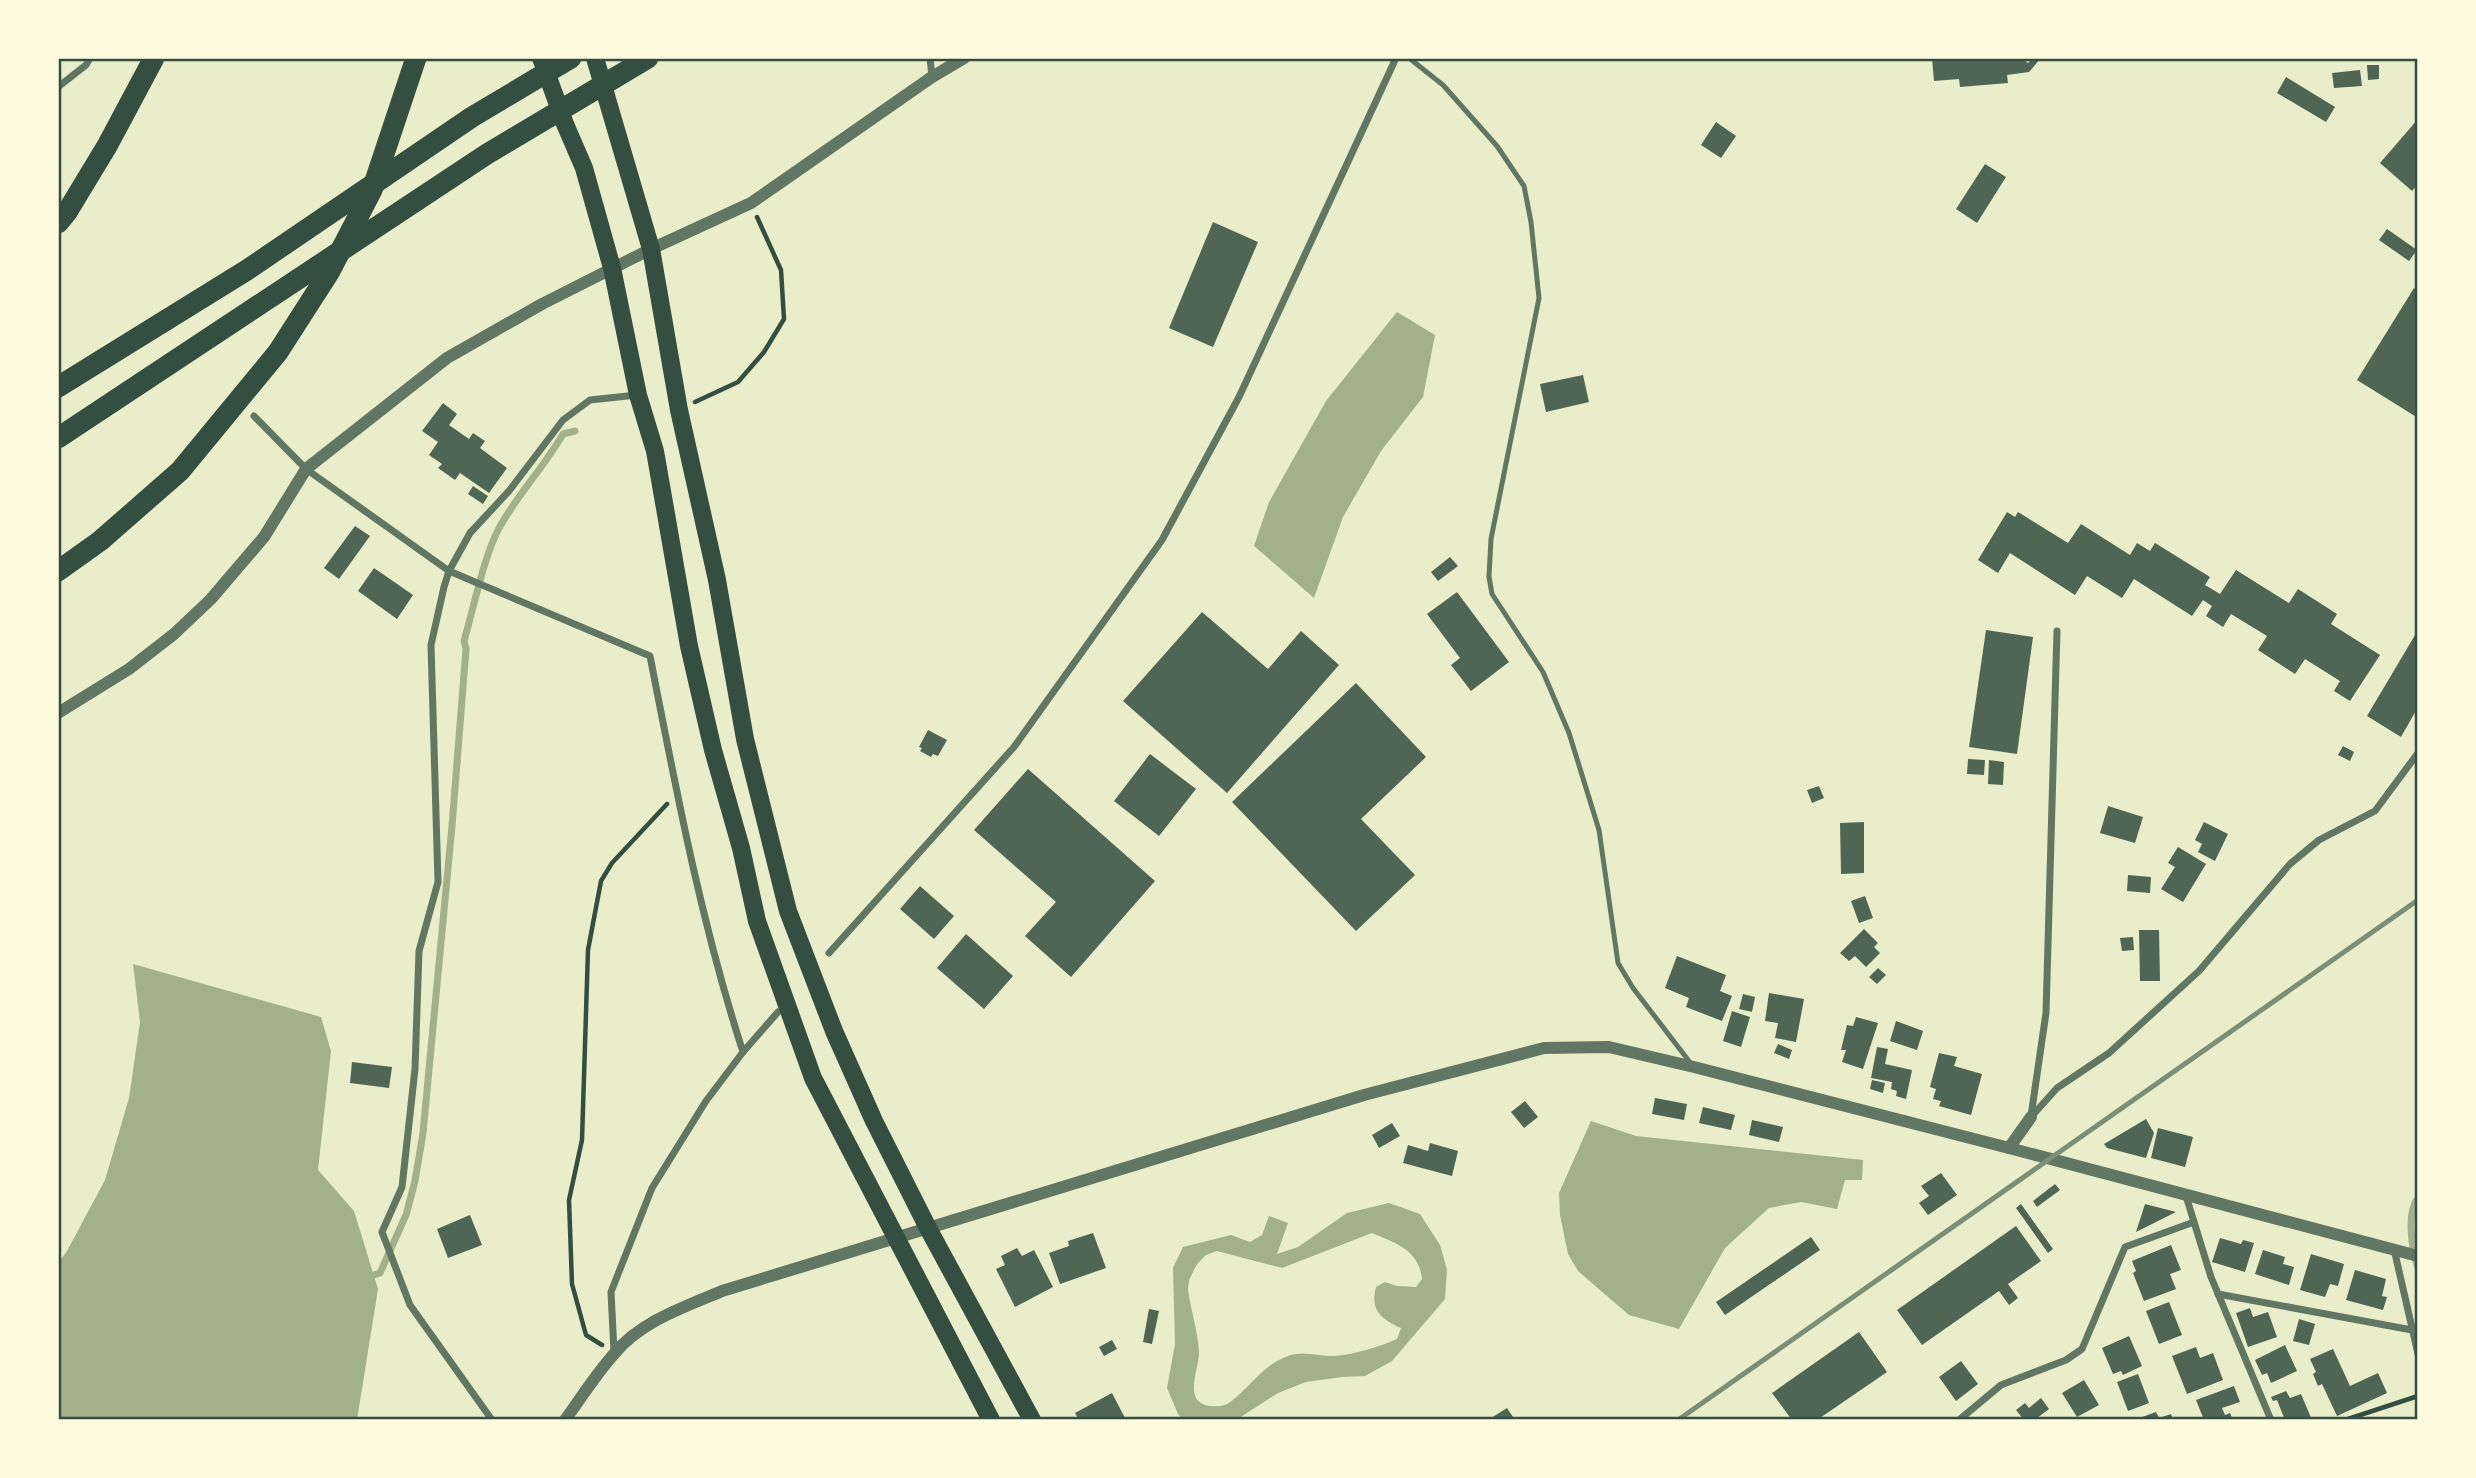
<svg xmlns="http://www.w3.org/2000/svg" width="2476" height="1478" viewBox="0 0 2476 1478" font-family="Overpass,sans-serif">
<rect width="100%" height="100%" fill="#e9edc9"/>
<g fill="#a3b18a" fill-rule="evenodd">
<path d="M1397 312 1435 335 1423 397 1381 451 1343 517 1314 598 1254 546 1269 502 1326 401Z"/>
<path d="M133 964 321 1017 331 1051 318 1170 354 1211 378 1289 357 1420H58V1263L67 1251 105 1180 129 1098 140 1022Z"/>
<path d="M1591 1121 1636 1136 1863 1160 1862 1180H1845L1837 1209 1801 1202 1769 1208 1725 1248 1679 1329 1629 1315 1578 1271 1568 1254 1560 1215 1559 1193Z"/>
<path d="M1389 1203 1420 1214 1440 1245 1447 1270 1445 1299 1392 1361 1365 1376 1342 1377 1306 1382 1278 1393 1236 1420H1183L1178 1414 1167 1388 1175 1344 1173 1268 1183 1247 1231 1235 1250 1242 1262 1235 1269 1216 1288 1223 1277 1254 1298 1247 1347 1213ZM1372 1233C1396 1243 1419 1250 1422 1279L1416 1287 1397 1286 1385 1282 1376 1287C1370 1309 1380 1319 1401 1328L1397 1339C1379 1347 1356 1354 1335 1356 1320 1357 1303 1350 1288 1356 1265 1364 1252 1384 1234 1399 1226 1406 1220 1407 1210 1406 1182 1403 1199 1370 1199 1353 1198 1331 1191 1311 1188 1290L1189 1280 1197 1264 1206 1255 1217 1251 1282 1268Z"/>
</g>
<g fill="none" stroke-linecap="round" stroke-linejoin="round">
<g stroke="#a3b18a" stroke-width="7">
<path d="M2418 1198C2406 1213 2412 1250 2418 1268"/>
<path d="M365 1278 380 1273 406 1215 415 1181 423 1133 452 826 466 649 464 641C474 607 483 559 499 528 518 494 544 467 563 434L575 431"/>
</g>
</g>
<g fill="#4f6655">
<path d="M1932 58H2022L2028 63 2033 58H2041L2029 72 2007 75 2008 83 1960 87 1959 79 1934 81Z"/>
<path d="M2367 65H2379V79L2368 80Z"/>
<path d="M2360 70 2362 86 2334 88 2332 73Z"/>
<path d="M2286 77 2335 107 2326 122 2277 93Z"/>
<path d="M2418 119V184L2412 191 2380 163Z"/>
<path d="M1716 122 1736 136 1721 158 1701 145Z"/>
<path d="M1985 164 2006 177 1977 223 1956 209Z"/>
<path d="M1213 222 1258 242 1213 347 1169 328Z"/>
<path d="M2387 229 2417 250 2409 261 2379 240Z"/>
<path d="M2414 288 2418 291V418L2357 380Z"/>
<path d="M1583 375 1589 402 1546 412 1540 384Z"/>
<path d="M443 403 457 414 449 425 469 439 473 433 485 441 480 448 507 468 489 493 460 473 455 480 438 468 442 464 429 455 438 442 422 431Z"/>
<path d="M473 486 488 496 483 504 468 494Z"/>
<path d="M2007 512 2015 517 2018 512 2068 543 2081 524 2130 555 2137 543 2150 551 2155 543 2210 577 2205 585 2220 594 2236 570 2289 603 2298 589 2337 614 2331 624 2380 655 2350 701 2334 691 2340 681 2305 659 2295 674 2258 650 2267 636 2231 614 2223 627 2206 616 2212 606 2203 600 2192 616 2134 579 2122 598 2087 576 2075 595 2010 553 1998 573 1978 560Z"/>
<path d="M355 526 370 536 339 579 324 568Z"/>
<path d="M1450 557 1458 566 1438 581 1431 572Z"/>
<path d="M374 568 413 595 397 619 358 591Z"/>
<path d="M1457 592 1509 662 1471 691 1451 665 1460 658 1427 614Z"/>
<path d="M1202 612 1268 669 1301 631 1339 665 1227 793 1123 701Z"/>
<path d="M1986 630 2033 637 2017 754 1969 747Z"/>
<path d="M2418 630V707L2401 737 2367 716Z"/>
<path d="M1356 683 1426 757 1361 819 1415 875 1356 931 1232 802Z"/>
<path d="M928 730 947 740 938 756 933 754 931 757 920 751 922 748 919 747Z"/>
<path d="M2343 746 2354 752 2350 761 2338 755Z"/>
<path d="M1150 754 1196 789 1159 836 1114 801Z"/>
<path d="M1968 759 1985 760 1984 775 1967 774Z"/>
<path d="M1989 760 2004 762 2003 785 1988 784Z"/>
<path d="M1028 769 1155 881 1071 977 1025 936 1056 902 974 830Z"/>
<path d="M1819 786 1824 798 1812 803 1807 790Z"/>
<path d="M2108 806 2143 817 2135 843 2100 833Z"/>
<path d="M1864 822V873L1841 874 1840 823Z"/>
<path d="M2204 822 2228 834 2215 861 2198 852 2202 844 2195 840Z"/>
<path d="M2178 847 2206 864 2183 902 2161 889 2175 867 2168 863Z"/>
<path d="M2128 875 2151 877 2150 893 2127 891Z"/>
<path d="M920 886 954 916 934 939 900 909Z"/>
<path d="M1865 896 1873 918 1859 923 1851 901Z"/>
<path d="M1864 929 1878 943 1874 947 1880 953 1866 967 1855 956 1849 961 1840 953Z"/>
<path d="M2139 930H2159L2160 981H2140Z"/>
<path d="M966 934 1013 976 984 1009 937 968Z"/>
<path d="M2133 937 2134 950 2122 951 2120 938Z"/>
<path d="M1677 956 1726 975 1720 991 1732 996 1722 1021 1686 1007 1689 998 1665 988Z"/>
<path d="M1878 968 1886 975 1877 984 1869 977Z"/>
<path d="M1769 993 1804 999 1796 1042 1775 1038 1778 1023 1765 1021Z"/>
<path d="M1743 994 1755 997 1752 1012 1739 1009Z"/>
<path d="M1732 1011 1750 1017 1741 1047 1723 1041Z"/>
<path d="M1856 1017 1878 1023 1863 1069 1842 1062 1846 1050H1841L1847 1025 1853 1026Z"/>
<path d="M1896 1021 1923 1031 1917 1050 1890 1041Z"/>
<path d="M1778 1044 1792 1050 1789 1059 1774 1053Z"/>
<path d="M1877 1047 1888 1049 1885 1064 1912 1070 1906 1099 1896 1096 1897 1091 1891 1089 1892 1082 1871 1078Z"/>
<path d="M1939 1053 1957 1057 1954 1066 1982 1074 1971 1115 1939 1106 1941 1101 1933 1099 1936 1089 1930 1087Z"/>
<path d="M352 1062 392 1067 389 1088 350 1083Z"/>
<path d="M1872 1080 1885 1083 1883 1093 1870 1089Z"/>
<path d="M1655 1098 1687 1104 1684 1120 1652 1114Z"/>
<path d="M1525 1101 1538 1117 1524 1128 1511 1112Z"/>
<path d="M1703 1107 1735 1115 1731 1130 1699 1123Z"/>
<path d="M2146 1119 2154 1133 2146 1158 2107 1148 2104 1144Z"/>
<path d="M1752 1120 1783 1127 1779 1142 1749 1135Z"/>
<path d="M1392 1123 1400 1136 1379 1148 1372 1135Z"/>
<path d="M2158 1128 2193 1137 2185 1167 2151 1158Z"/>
<path d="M1430 1143 1458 1151 1452 1176 1403 1163 1408 1145 1428 1151Z"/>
<path d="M1941 1173 1957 1195 1928 1215 1919 1203 1929 1196 1921 1186Z"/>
<path d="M2055 1184 2060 1190 2037 1207 2033 1201Z"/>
<path d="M2021 1204 2053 1249 2048 1253 2016 1208Z"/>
<path d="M2145 1204 2176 1212 2136 1232Z"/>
<path d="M470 1215 482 1245 448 1258 437 1229Z"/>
<path d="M2016 1226 2041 1261 2008 1284 2018 1298 2009 1305 1999 1291 1922 1345 1897 1310Z"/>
<path d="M1093 1233 1106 1268 1060 1284 1049 1253 1069 1246 1068 1241Z"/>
<path d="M1811 1237 1820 1250 1725 1315 1716 1302Z"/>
<path d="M2220 1238 2241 1244 2243 1240 2254 1243 2245 1272 2212 1262Z"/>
<path d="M2171 1245 2181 1270 2170 1274 2176 1289 2144 1301 2133 1273 2136 1271 2132 1261Z"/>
<path d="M1017 1248 1022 1256 1034 1250 1053 1287 1015 1307 996 1269 1005 1265 1001 1256Z"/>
<path d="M2263 1250 2285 1257 2283 1264 2294 1267 2289 1285 2255 1274Z"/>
<path d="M2311 1254 2344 1264 2338 1286 2330 1284 2325 1297 2300 1290Z"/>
<path d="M2355 1270 2386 1279 2382 1296 2387 1297 2383 1310 2346 1300Z"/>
<path d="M2169 1302 2182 1335 2159 1344 2146 1311Z"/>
<path d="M2250 1308 2253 1317 2268 1312 2277 1337 2248 1347 2236 1313Z"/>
<path d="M1149 1309 1159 1311 1152 1344 1143 1342Z"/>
<path d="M2299 1319 2315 1324 2309 1345 2293 1341Z"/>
<path d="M1859 1332 1887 1372 1817 1420H1792L1772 1393Z"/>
<path d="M2129 1336 2142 1366 2123 1375 2121 1371 2113 1374 2102 1348Z"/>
<path d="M1112 1340 1117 1349 1104 1356 1099 1347Z"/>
<path d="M2285 1345 2297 1371 2271 1383 2267 1373 2262 1375 2255 1360Z"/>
<path d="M2196 1347 2200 1358 2213 1353 2223 1380 2187 1394 2172 1356Z"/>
<path d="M2333 1349 2350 1386 2378 1373 2387 1393 2337 1416 2322 1384 2318 1386 2313 1374 2316 1372 2310 1359Z"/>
<path d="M1961 1361 1978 1384 1956 1401 1939 1377Z"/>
<path d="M2138 1374 2149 1403 2128 1411 2117 1382Z"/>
<path d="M2084 1380 2099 1405 2077 1417 2062 1393Z"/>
<path d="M2234 1386 2240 1402 2222 1408 2225 1415 2230 1413 2233 1420H2204L2196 1400Z"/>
<path d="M2286 1391 2290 1398 2301 1394 2312 1420H2285L2277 1400 2273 1401 2271 1397Z"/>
<path d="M1112 1393 1126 1420H1079L1075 1413Z"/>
<path d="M2041 1398 2049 1409 2037 1418 2039 1420H2024L2016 1410 2025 1403 2029 1408Z"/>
<path d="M1507 1408 1515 1420H1488Z"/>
<path d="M2156 1412 2159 1418 2171 1414 2173 1420H2134Z"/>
</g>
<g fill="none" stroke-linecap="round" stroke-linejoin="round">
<g stroke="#344e41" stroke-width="4.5">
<path d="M695 402 738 382 764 352 784 319 781 270 757 217"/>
<path d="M602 1345 586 1335 572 1284 569 1200 582 1140 588 950 601 881 612 863 667 804"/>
<path d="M2345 1420 2418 1396"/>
</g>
<path stroke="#617663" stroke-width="5" d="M1409 58 1443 85 1497 146 1524 186 1531 222 1539 298 1491 539 1489 577 1492 594 1543 672 1569 733 1599 830 1618 963 1633 988 1692 1065"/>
<g stroke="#617663" stroke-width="7">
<path d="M930 58 932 77"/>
<path d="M58 87 86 65 90 58"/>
<path d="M254 416 306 469 449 571 650 656C676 789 701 923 743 1052"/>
<path d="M829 953 1014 747 1162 540 1239 397 1396 58"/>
<path d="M2031 1116 2046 1013 2057 631"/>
<path d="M2031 1117 2057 1088 2109 1053 2199 971 2290 864 2319 840 2375 811 2418 753"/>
<path d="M2186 1196 2211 1277 2271 1420"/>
<path d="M2394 1249 2418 1354"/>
<path d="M2218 1294 2412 1330"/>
<path d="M614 1352 611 1292 652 1188 706 1101 743 1052 778 1012"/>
<path d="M492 1420 410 1305 382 1232 402 1187 415 1069 419 951 438 882 431 645 444 587 449 571 470 533 509 491 563 420 590 400 637 395"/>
<path d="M1959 1420 2001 1385 2066 1360 2082 1349 2125 1247 2194 1222"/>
</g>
<g stroke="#617663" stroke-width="12">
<path d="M58 713 129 669 174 634 211 599 264 537 306 469 447 358 542 304 651 249 751 203 932 77 964 58"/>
<path d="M2009 1148 2031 1117"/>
<path d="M565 1420C581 1398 596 1374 614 1354 641 1321 685 1307 722 1291L1364 1095 1544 1048 1609 1047 1694 1067 2009 1148 2418 1256"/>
</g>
<g stroke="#344e41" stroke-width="18">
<path d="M541 58 565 124 584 168 612 268 638 395 655 451 689 646 713 750 741 848 757 921 813 1078 991 1420"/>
<path d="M595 58 651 249 679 410 717 580 745 739 788 911 834 1031 874 1121 929 1230 1032 1420"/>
</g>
<g stroke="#344e41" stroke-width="21">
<path d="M58 223 67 212 107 146 154 58"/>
<path d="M58 387 247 270 472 117 571 58"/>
<path d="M58 438 487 154 648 58"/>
<path d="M58 571 100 541 180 471 278 352 330 271 372 190 416 58"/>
</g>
<path stroke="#7c8e77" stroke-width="5" d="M1678 1420 2418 900"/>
</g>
<rect width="2476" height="1478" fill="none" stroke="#fefae0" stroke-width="119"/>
<rect x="60" y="60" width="2356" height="1358" fill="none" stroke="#344e41" stroke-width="2.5"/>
</svg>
